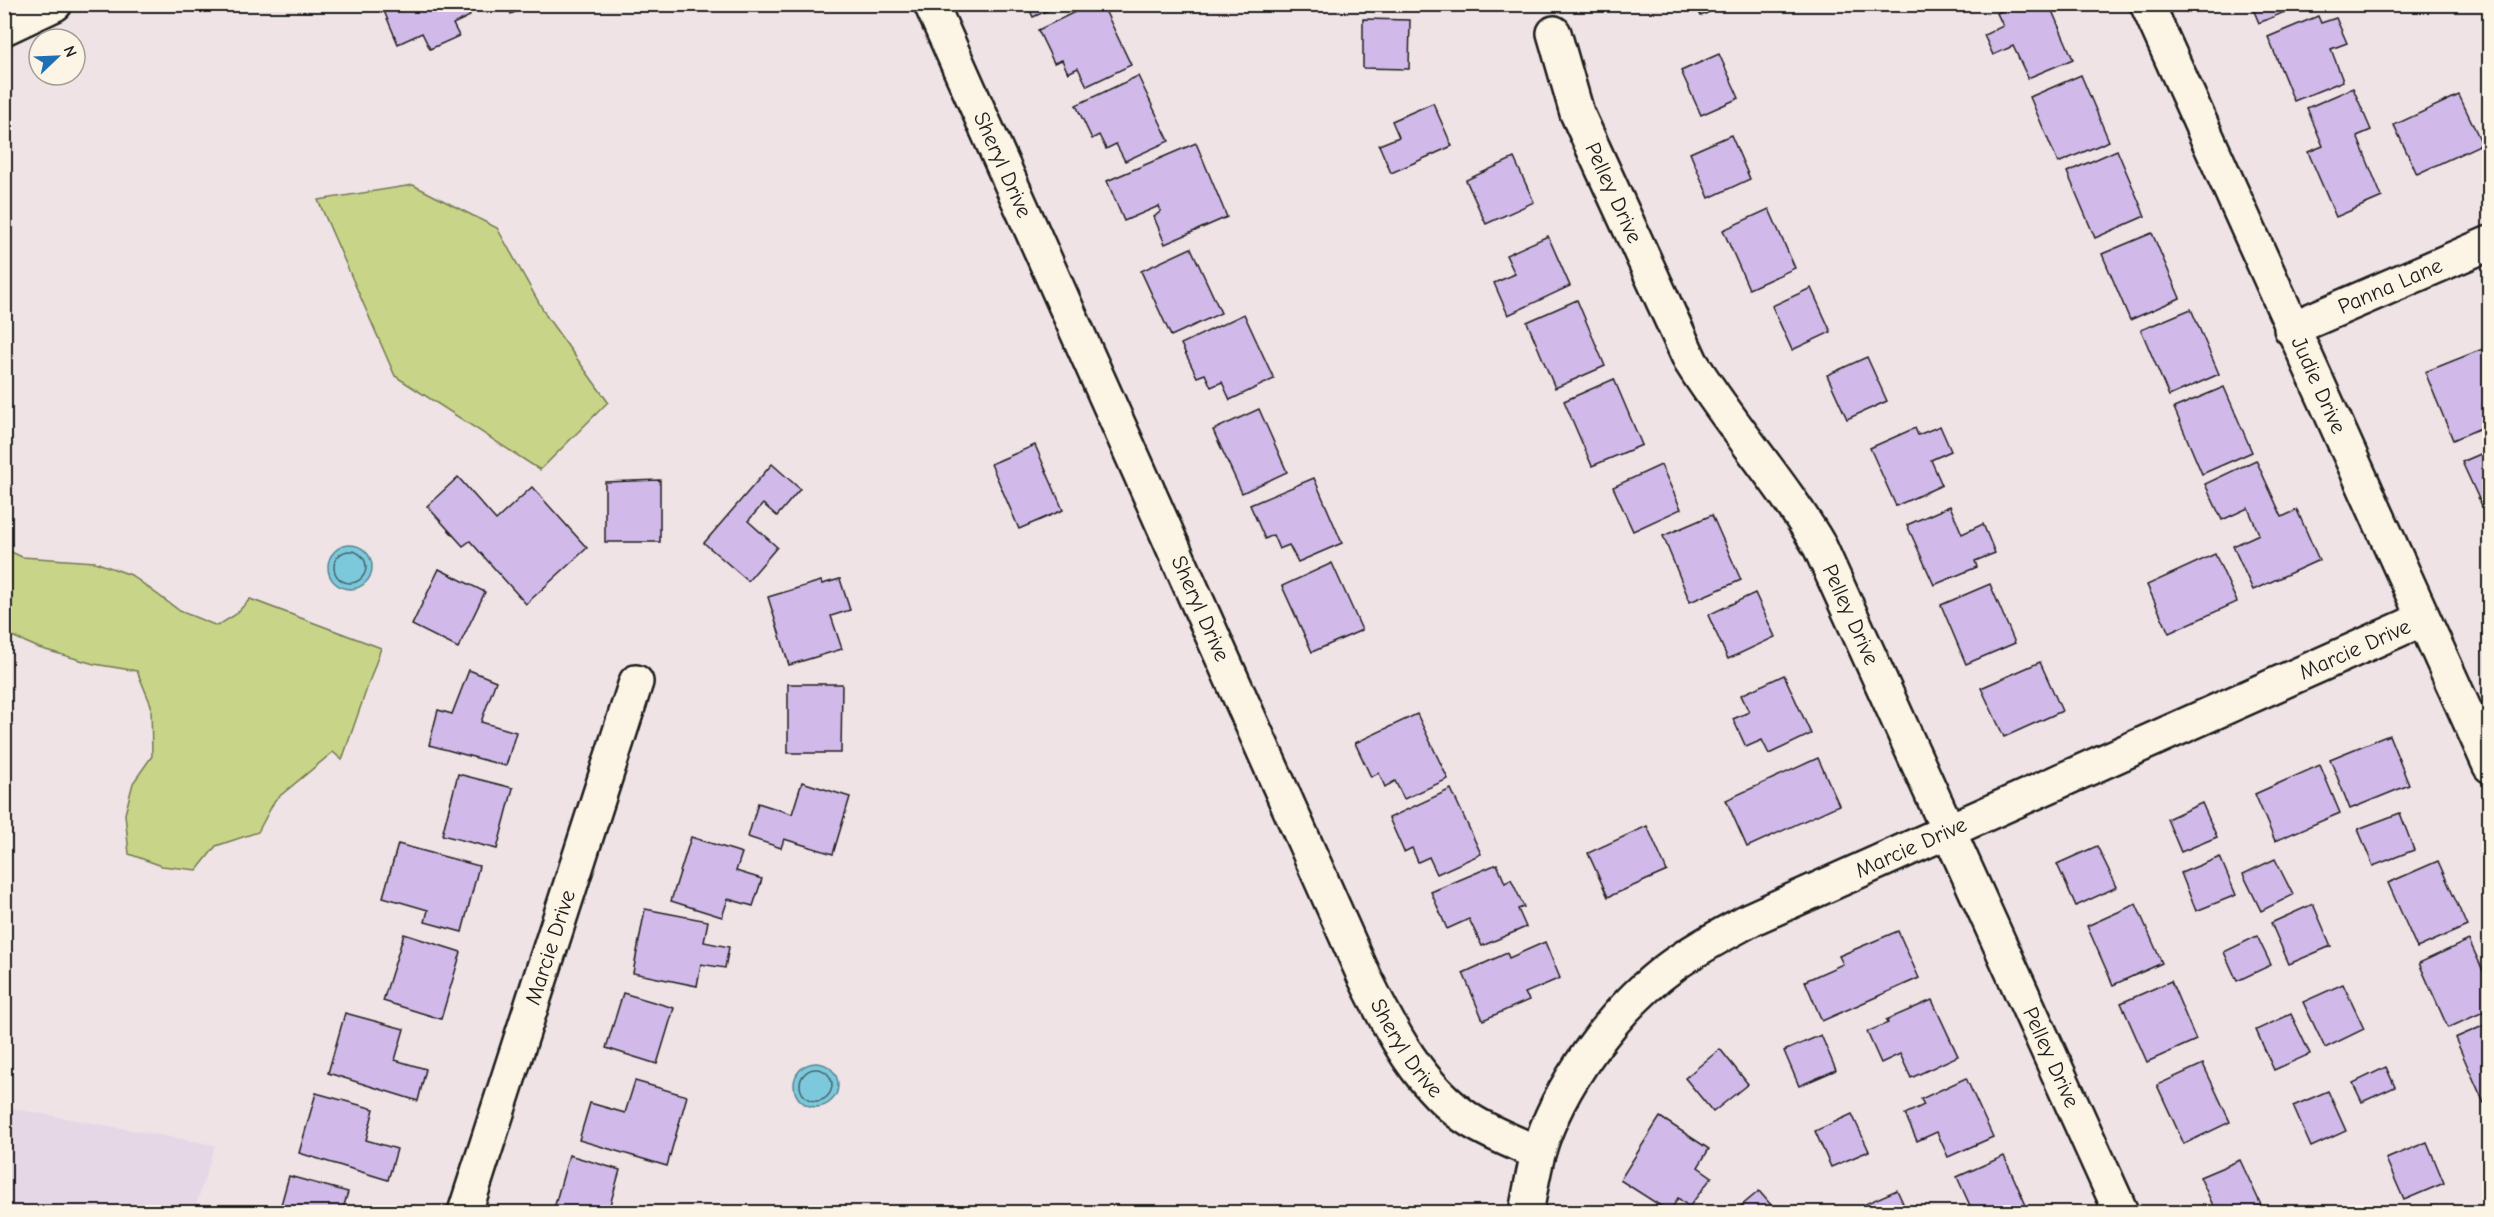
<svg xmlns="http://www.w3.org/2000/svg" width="2494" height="1217" viewBox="0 0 2494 1217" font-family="'Comic Neue',sans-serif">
<rect width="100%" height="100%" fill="#efe3e6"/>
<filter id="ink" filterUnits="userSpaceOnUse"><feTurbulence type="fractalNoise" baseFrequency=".0167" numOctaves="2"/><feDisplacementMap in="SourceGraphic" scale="12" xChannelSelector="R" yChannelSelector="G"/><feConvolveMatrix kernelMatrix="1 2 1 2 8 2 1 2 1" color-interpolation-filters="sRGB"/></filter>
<g filter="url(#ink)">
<path fill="#e6d7e7" d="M4 1107 215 1145 194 1212H5Z"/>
<g fill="#c8d589" stroke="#727852" stroke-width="1.5">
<path d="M413 185 497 228 547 317 608 402 540 470 395 376 318 200Z"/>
<path d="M5 549 22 557 95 562 131 575 180 611 217 626 235 615 250 599 381 648 342 760 333 752 275 800 258 832 216 846 197 870 162 866 129 854 125 814 133 783 152 756 151 705 137 671 94 664 39 648 5 633Z"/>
</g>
<g fill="#7dc9dc" stroke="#56848f" stroke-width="1.5">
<circle cx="350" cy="567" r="22"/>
<circle cx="816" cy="1085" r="22"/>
</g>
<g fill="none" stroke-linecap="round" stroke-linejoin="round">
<g stroke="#436169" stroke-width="1.5">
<circle cx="350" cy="567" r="16"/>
<circle cx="816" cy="1085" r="16"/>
</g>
</g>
<g fill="#d1baea" stroke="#1c1c1c" stroke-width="1.5">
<path d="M381 4H465L470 16 453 24 459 36 430 49 422 33 398 44Z"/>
<path d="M507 4H531L511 14Z"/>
<path d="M1027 4H1062L1033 17Z"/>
<path d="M1091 4H1102L1131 65 1087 86 1078 68 1068 73 1062 60 1054 63 1038 30Z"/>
<path d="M1695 4H1726L1701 16Z"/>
<path d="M2015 4H2049L2073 59 2028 78 2013 46 1993 55 1984 35 2003 26 1997 13Z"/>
<path d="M2251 4H2303L2259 23Z"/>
<path d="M2318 16 2321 23 2336 18 2347 43 2331 49 2343 81 2294 101 2268 37Z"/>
<path d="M1363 19 1410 20 1409 69 1363 68Z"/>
<path d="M1719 54 1739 98 1701 115 1681 71Z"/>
<path d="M2081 75 2109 141 2058 163 2030 97Z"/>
<path d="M1138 76 1169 141 1125 161 1116 144 1106 149 1099 135 1092 139 1076 105Z"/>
<path d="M2353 88 2371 130 2357 136 2382 197 2336 217 2308 152 2323 146 2307 108Z"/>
<path d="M2459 95 2482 144 2417 174 2394 125Z"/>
<path d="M1433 103 1452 146 1391 173 1379 145 1399 137 1392 121Z"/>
<path d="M1731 135 1750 179 1709 198 1690 153Z"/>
<path d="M1196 143 1227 217 1165 244 1154 217 1161 211 1159 206 1124 221 1107 181Z"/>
<path d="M2117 150 2145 216 2095 238 2067 172Z"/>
<path d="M1514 158 1534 202 1486 224 1466 180Z"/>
<path d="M1769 209 1795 268 1749 289 1723 230Z"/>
<path d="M2152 233 2180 298 2130 320 2102 254Z"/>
<path d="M1548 236 1570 286 1508 315 1494 283 1515 274 1506 255Z"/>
<path d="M1191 248 1221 313 1171 336 1141 271Z"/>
<path d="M1811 288 1831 332 1792 350 1772 306Z"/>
<path d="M1577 300 1605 366 1555 388 1527 322Z"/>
<path d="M2191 309 2219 374 2169 396 2141 330Z"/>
<path d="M1244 314 1274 379 1230 400 1222 382 1211 387 1205 374 1197 377 1181 344Z"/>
<path d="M2490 346V424L2453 440 2425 372Z"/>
<path d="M1867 357 1887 401 1847 419 1827 375Z"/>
<path d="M1614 379 1642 445 1592 466 1564 401Z"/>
<path d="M2224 387 2252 452 2202 474 2174 408Z"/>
<path d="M1259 409 1287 472 1242 493 1213 430Z"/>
<path d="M1940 426 1951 451 1931 460 1942 485 1896 506 1870 448 1915 428 1918 435Z"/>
<path d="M1035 445 1063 510 1019 529 991 464Z"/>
<path d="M2490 450V523L2462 462Z"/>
<path d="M2256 460 2282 517 2297 510 2319 560 2253 590 2233 546 2259 534 2248 508 2222 520 2205 484Z"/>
<path d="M772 464 800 489 777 516 763 504 748 521 777 547 748 581 704 543Z"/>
<path d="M1661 465 1681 509 1633 531 1613 487Z"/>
<path d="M458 477 496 520 532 487 587 548 526 604 470 541 463 546 427 506Z"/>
<path d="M1314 478 1342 543 1298 562 1289 545 1279 549 1273 535 1265 539 1250 505Z"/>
<path d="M660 480V542H605V482Z"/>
<path d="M1950 506 1962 534 1983 524 1995 553 1975 561 1977 567 1934 585 1907 525Z"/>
<path d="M1712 515 1741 580 1690 602 1663 536Z"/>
<path d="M2215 554 2237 602 2169 633 2147 585Z"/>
<path d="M1332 563 1362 630 1312 652 1282 586Z"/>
<path d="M439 569 485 592 458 648 412 625Z"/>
<path d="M840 579 850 610 831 616 842 649 789 665 768 597 821 581 822 584Z"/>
<path d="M1990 584 2015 643 1966 664 1941 605Z"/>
<path d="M1755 593 1775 637 1728 659 1708 615Z"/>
<path d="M2040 662 2062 711 2004 737 1981 688Z"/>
<path d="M469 670 496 681 481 722 516 732 506 766 429 745 438 710 452 714Z"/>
<path d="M1784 675 1811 734 1769 754 1762 740 1746 747 1733 719 1749 712 1741 695Z"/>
<path d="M788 684H842L841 753H788Z"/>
<path d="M1417 714 1448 779 1404 799 1395 781 1385 787 1379 773 1371 777 1355 743Z"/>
<path d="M2389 735 2409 785 2350 809 2330 759Z"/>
<path d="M1818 758 1839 805 1747 847 1726 800Z"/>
<path d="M2320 765 2340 813 2275 841 2255 794Z"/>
<path d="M458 774 513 788 497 849 442 835Z"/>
<path d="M802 782 850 797 833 854 784 839 781 848 748 837 758 803 792 814Z"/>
<path d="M1451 789 1481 854 1437 874 1429 857 1418 862 1412 848 1404 852 1389 818Z"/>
<path d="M2202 803 2217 837 2181 852 2167 819Z"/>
<path d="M2400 813 2414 850 2373 866 2358 829Z"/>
<path d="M1647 826 1667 871 1608 897 1588 853Z"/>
<path d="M691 837 742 853 736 871 762 879 753 906 728 899 722 917 671 901Z"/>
<path d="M398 844 479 866 462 932 425 922 428 910 383 897Z"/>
<path d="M2097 846 2117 887 2076 906 2057 864Z"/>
<path d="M2220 857 2236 895 2196 911 2181 873Z"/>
<path d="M2275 859 2293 895 2261 911 2243 874Z"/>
<path d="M2438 861 2467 926 2417 948 2388 883Z"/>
<path d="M1497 864 1505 883 1511 879 1524 907 1518 909 1526 927 1482 946 1469 919 1447 929 1431 892Z"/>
<path d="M2136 904 2162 963 2113 985 2087 926Z"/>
<path d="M2313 904 2331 946 2289 964 2271 923Z"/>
<path d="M645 909 708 921 704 942 729 947 725 968 701 964 697 986 633 973Z"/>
<path d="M1898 931 1919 978 1822 1021 1805 981 1843 964 1839 956Z"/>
<path d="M404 934 461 952 441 1019 383 1001Z"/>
<path d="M2257 936 2271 965 2237 981 2224 952Z"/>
<path d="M2469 940 2490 986V1009L2448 1028 2419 963Z"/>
<path d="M1545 942 1560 978 1525 993 1529 1000 1483 1020 1463 973 1507 953 1509 958Z"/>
<path d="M2171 981 2196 1040 2147 1062 2121 1003Z"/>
<path d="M2343 984 2364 1029 2325 1048 2303 1002Z"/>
<path d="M623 993 674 1008 657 1064 606 1048Z"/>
<path d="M1932 1000 1958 1056 1911 1078 1900 1054 1881 1063 1867 1032 1888 1023 1886 1020Z"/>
<path d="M345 1013 404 1029 395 1060 426 1069 418 1101 328 1073Z"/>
<path d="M2291 1014 2310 1054 2274 1070 2256 1030Z"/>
<path d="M2490 1023V1101L2484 1103 2455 1038Z"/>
<path d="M1821 1035 1836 1070 1799 1086 1784 1051Z"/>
<path d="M1720 1049 1748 1084 1713 1112 1685 1078Z"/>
<path d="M2203 1064 2230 1122 2184 1144 2157 1085Z"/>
<path d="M2386 1067 2395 1087 2362 1102 2353 1083Z"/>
<path d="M1966 1078 1993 1137 1948 1157 1937 1132 1917 1141 1905 1114 1924 1105 1921 1099Z"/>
<path d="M635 1081 687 1096 667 1166 579 1140 590 1103 625 1113Z"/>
<path d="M2328 1091 2346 1131 2311 1147 2293 1106Z"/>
<path d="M316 1093 374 1109 366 1140 397 1149 388 1180 299 1153Z"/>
<path d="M1852 1114 1869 1151 1831 1167 1815 1131Z"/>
<path d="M1660 1117 1709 1149 1698 1167 1712 1177 1689 1207 1678 1198 1670 1212 1620 1180Z"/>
<path d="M2427 1142 2444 1183 2404 1200 2386 1159Z"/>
<path d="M569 1155 620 1170 608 1212H553Z"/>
<path d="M2004 1156 2029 1212H1973L1957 1177Z"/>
<path d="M2240 1160 2261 1205 2245 1212H2216L2200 1177Z"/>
<path d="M289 1176 348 1192 342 1212H279Z"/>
<path d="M1897 1190 1907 1212H1869L1865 1204Z"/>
<path d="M1759 1191 1777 1212H1734Z"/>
<path d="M2310 1205 2313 1212H2294Z"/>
</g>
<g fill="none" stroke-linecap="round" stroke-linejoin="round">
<g stroke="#1c1c1c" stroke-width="38">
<g id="street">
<path id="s1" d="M931 4 1365 978C1391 1031 1420 1088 1471 1121 1492 1134 1516 1143 1538 1153"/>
<path id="s2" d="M2147 4 2490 766"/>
<path d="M4 28 55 4"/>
<path id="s3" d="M1554 33 1577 113 1691 362C1731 426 1782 482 1820 547L2121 1212"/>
<path id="s4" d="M2291 329 2490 243"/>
<path id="s5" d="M465 1212 636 682"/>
<path id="s6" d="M1526 1212C1530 1193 1533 1173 1538 1154 1557 1087 1615 1007 1672 966 1696 948 1724 934 1751 919L2423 619"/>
</g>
</g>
<use href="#street" stroke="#fcf5e5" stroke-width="33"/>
</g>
</g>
<g text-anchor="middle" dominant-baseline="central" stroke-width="4.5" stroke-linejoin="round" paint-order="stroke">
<g font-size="22" fill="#1c1c1c" stroke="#fcf5e5">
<text stroke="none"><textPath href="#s1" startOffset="176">Sheryl Drive</textPath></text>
<text stroke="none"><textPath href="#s3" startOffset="171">Pelley Drive</textPath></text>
<text stroke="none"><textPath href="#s4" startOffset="108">Panna Lane</textPath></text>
<text stroke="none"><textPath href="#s2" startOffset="418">Judie Drive</textPath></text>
<text stroke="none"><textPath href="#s1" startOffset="662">Sheryl Drive</textPath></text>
<text stroke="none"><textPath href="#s3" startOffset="657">Pelley Drive</textPath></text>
<text stroke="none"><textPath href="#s6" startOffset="1047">Marcie Drive</textPath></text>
<text stroke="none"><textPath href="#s6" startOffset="561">Marcie Drive</textPath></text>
<text stroke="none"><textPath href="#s5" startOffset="278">Marcie Drive</textPath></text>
<text stroke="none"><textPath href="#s1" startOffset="1148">Sheryl Drive</textPath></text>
<text stroke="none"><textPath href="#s3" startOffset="1143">Pelley Drive</textPath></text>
</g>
</g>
<rect width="2494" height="1217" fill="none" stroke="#fcf5e5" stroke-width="24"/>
<rect x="12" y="12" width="2470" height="1193" fill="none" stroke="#1c1c1c" stroke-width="2" filter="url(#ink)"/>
<g transform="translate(57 57) rotate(67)"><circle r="28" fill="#fcf5e5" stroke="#a29e95" stroke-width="1.5"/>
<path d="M0-4.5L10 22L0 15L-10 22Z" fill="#1f6fb2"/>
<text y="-9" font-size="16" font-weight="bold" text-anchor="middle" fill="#1c1c1c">N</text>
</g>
</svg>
